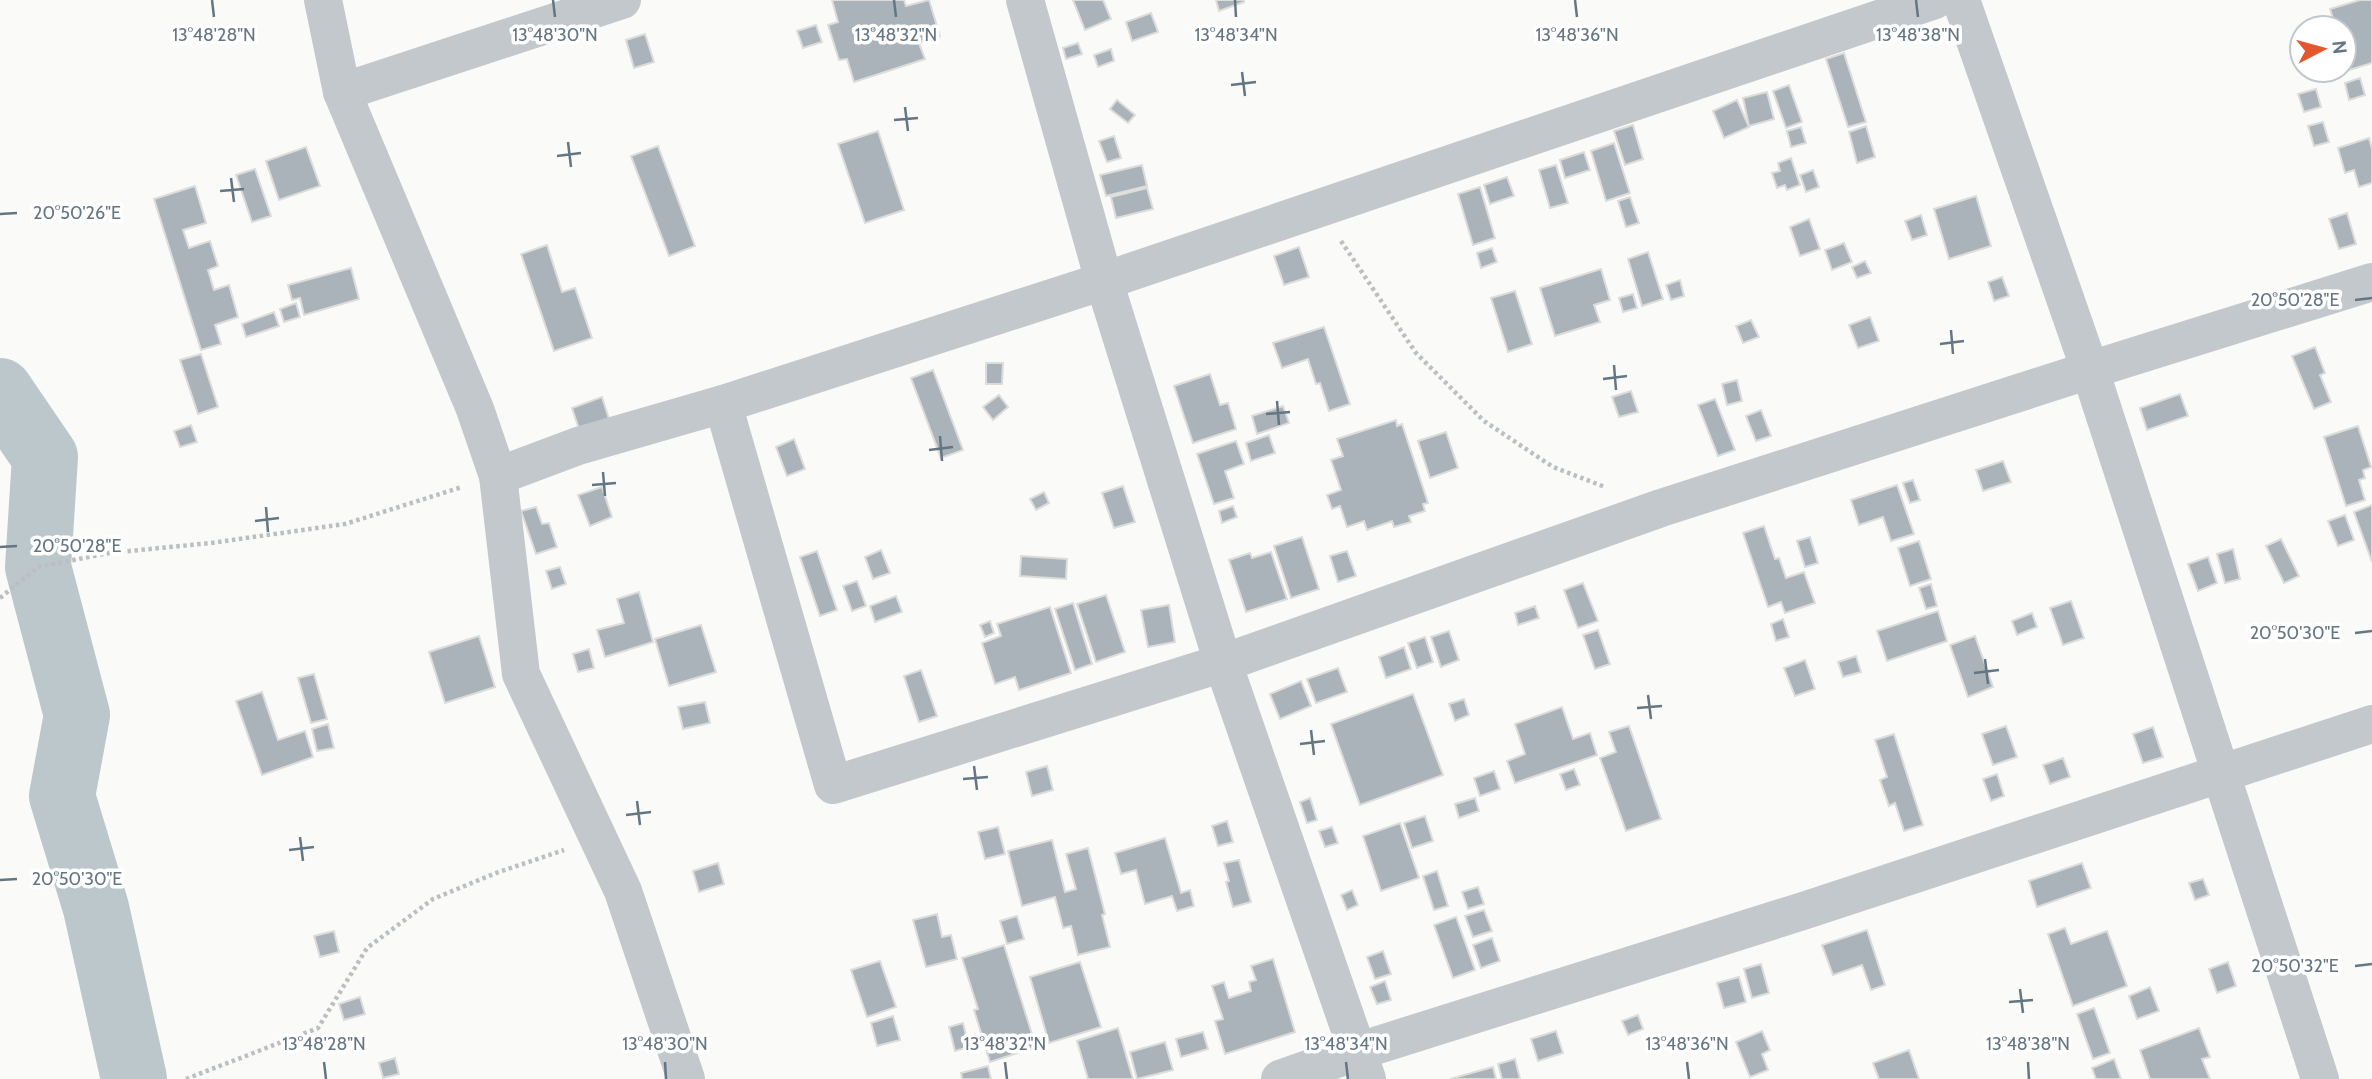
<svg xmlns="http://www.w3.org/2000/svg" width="2372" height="1079" viewBox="0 0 2372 1079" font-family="Cabin,sans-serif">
<rect width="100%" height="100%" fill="#fafaf8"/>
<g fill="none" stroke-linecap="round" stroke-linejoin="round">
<path stroke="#bbc7cb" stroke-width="66" d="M0 391 45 457 38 567 77 715 62 796 96 908 134 1079"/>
</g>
<g fill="#aab3b9" stroke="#dcdcda" stroke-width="2">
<path d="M832 0H904L906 6 929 0 940 36 919 43 925 59 854 82 847 59 839 60 828 25 838 22Z"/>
<path d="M1073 0H1103L1111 19 1085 30Z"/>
<path d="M1216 0H1244V2L1219 11Z"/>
<path d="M2360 0H2372V63L2349 70 2344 54V28H2336L2330 9Z"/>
<path d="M1151 13 1158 32 1132 41 1126 22Z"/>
<path d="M816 25 822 42 803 48 797 31Z"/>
<path d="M645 34 654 62 634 68 626 40Z"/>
<path d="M1078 43 1082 54 1066 59 1063 48Z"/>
<path d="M1111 49 1114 61 1098 67 1094 55Z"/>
<path d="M1844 53 1866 122 1848 127 1826 59Z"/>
<path d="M2360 78 2365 95 2349 100 2345 83Z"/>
<path d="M1789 85 1802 122 1786 128 1773 91Z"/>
<path d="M2316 89 2321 107 2304 112 2298 94Z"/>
<path d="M1767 92 1774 119 1749 126 1743 98Z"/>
<path d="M1117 100 1135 115 1128 123 1110 109Z"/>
<path d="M1737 100 1749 127 1724 138 1713 111Z"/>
<path d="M2323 122 2329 142 2314 146 2308 126Z"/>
<path d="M1633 125 1643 159 1625 165 1614 131Z"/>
<path d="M1866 126 1875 157 1857 163 1849 132Z"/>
<path d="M1801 127 1806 143 1791 147 1787 131Z"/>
<path d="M878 131 904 210 865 223 838 144Z"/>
<path d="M1114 136 1121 158 1107 162 1099 141Z"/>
<path d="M2369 138 2372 149V183L2359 187 2354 170 2345 173 2338 148Z"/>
<path d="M1614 143 1630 193 1606 201 1591 151Z"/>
<path d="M658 146 695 246 669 256 631 156Z"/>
<path d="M306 147 320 186 279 200 266 161Z"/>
<path d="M1584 152 1590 170 1565 178 1560 160Z"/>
<path d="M1791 158 1800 185 1787 190 1785 185 1777 188 1772 173 1780 171 1778 163Z"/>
<path d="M1142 165 1147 186 1106 196 1100 175Z"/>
<path d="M1556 165 1568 203 1550 208 1539 170Z"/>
<path d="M255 169 271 216 252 222 236 175Z"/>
<path d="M1813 170 1819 187 1806 192 1800 175Z"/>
<path d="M1507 177 1514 196 1490 204 1484 185Z"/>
<path d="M195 186 206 223 183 230 189 248 210 241 218 266 208 270 214 290 229 285 238 317 215 325 221 344 201 350 154 199Z"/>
<path d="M1480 187 1495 238 1473 245 1458 194Z"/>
<path d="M1147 188 1153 209 1116 218 1111 197Z"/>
<path d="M1976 196 1991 246 1949 259 1934 209Z"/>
<path d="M1630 197 1639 223 1626 227 1618 201Z"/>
<path d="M2347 213 2356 244 2339 249 2329 219Z"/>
<path d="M1921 215 1927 235 1912 240 1905 221Z"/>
<path d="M1809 219 1820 249 1800 256 1790 227Z"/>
<path d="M1844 243 1852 262 1832 270 1825 250Z"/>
<path d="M547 245 562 292 575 288 592 338 554 351 521 254Z"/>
<path d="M1299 247 1309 277 1284 285 1274 256Z"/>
<path d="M1492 248 1497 262 1481 268 1477 253Z"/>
<path d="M1648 252 1663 299 1642 306 1628 259Z"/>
<path d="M1865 261 1871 273 1857 278 1852 267Z"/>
<path d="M351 268 359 299 304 315 300 298 292 300 288 285Z"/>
<path d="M1601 269 1610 300 1594 305 1600 322 1555 336 1540 288Z"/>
<path d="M2002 277 2009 296 1994 301 1988 282Z"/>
<path d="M1680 280 1684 296 1671 300 1666 285Z"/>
<path d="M1515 291 1532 344 1508 352 1491 298Z"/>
<path d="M1633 294 1637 308 1623 312 1619 298Z"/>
<path d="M296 303 300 317 284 322 280 309Z"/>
<path d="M274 312 279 326 246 337 242 324Z"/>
<path d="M1870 317 1879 341 1858 348 1849 325Z"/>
<path d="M1751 320 1759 337 1743 343 1736 326Z"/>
<path d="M1324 327 1350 404 1329 411 1320 383 1316 384 1308 359 1282 368 1273 343Z"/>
<path d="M2315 347 2325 373 2320 375 2331 402 2314 409 2292 356Z"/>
<path d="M201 354 218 407 198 414 180 360Z"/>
<path d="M986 363H1003L1002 384H986Z"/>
<path d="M933 370 963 450 941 458 911 378Z"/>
<path d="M1210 374 1220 405 1228 403 1236 429 1193 443 1174 386Z"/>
<path d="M1737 380 1742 401 1727 405 1722 384Z"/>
<path d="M1631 391 1638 412 1619 417 1612 397Z"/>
<path d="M2180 394 2188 416 2147 430 2140 408Z"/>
<path d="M999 395 1008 407 993 420 983 407Z"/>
<path d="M602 397 610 422 580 432 572 408Z"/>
<path d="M1715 399 1735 450 1718 456 1698 405Z"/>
<path d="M1283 406 1289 423 1257 434 1252 416Z"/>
<path d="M1761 410 1771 436 1756 441 1746 416Z"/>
<path d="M1396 420 1397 426 1402 424 1428 503 1423 504 1425 511 1409 516 1411 522 1394 527 1392 521 1367 530 1364 521 1347 527 1340 506 1332 509 1327 495 1341 490 1331 460 1343 456 1337 439Z"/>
<path d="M191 425 197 442 180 447 174 431Z"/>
<path d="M2358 426 2371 467 2363 470 2365 478 2359 480 2365 500 2346 506 2324 437Z"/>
<path d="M1446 432 1458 468 1430 478 1418 441Z"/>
<path d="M1269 435 1275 453 1251 461 1246 443Z"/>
<path d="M794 439 805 469 787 476 776 447Z"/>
<path d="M1236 441 1244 464 1225 471 1234 498 1214 504 1197 454Z"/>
<path d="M2003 461 2011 482 1983 491 1976 470Z"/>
<path d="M1913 480 1920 500 1910 503 1903 483Z"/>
<path d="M1897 485 1914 534 1891 541 1883 517 1859 525 1851 500Z"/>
<path d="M1123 486 1135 522 1114 528 1102 493Z"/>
<path d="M602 487 612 517 590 526 578 495Z"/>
<path d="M1044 492 1049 503 1036 510 1030 499Z"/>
<path d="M2372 505V562L2354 512Z"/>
<path d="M1233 506 1237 517 1222 523 1219 511Z"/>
<path d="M536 507 542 524 549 523 557 547 536 554 521 511Z"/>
<path d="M2345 515 2354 540 2338 546 2328 521Z"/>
<path d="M1764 526 1775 559 1779 558 1786 578 1804 572 1815 603 1785 613 1781 602 1768 607 1743 533Z"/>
<path d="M1302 537 1319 589 1291 598 1274 546Z"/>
<path d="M1810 537 1818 563 1805 567 1797 541Z"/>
<path d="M2281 539 2299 576 2284 583 2266 546Z"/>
<path d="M1919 541 1931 579 1910 586 1898 548Z"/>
<path d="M2233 549 2240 579 2225 583 2217 554Z"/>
<path d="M881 550 890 573 873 579 865 557Z"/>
<path d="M817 551 837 610 820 616 800 557Z"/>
<path d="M1347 551 1356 576 1338 582 1330 556Z"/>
<path d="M1271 552 1287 599 1246 612 1229 560 1250 553 1252 558Z"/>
<path d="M1021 556 1067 559 1066 579 1020 576Z"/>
<path d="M2208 557 2217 583 2198 591 2188 564Z"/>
<path d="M560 567 566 584 552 589 546 571Z"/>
<path d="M857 581 866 606 852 611 843 586Z"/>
<path d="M1583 583 1598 621 1578 628 1564 590Z"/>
<path d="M1931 584 1937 606 1926 609 1919 588Z"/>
<path d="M639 592 653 642 605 657 597 630 624 623 617 599Z"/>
<path d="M1106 595 1125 652 1096 662 1077 604Z"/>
<path d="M896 596 902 612 875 622 870 606Z"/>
<path d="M2071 601 2084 638 2063 645 2050 608Z"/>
<path d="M1073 603 1092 664 1075 670 1055 609Z"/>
<path d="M1169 605 1175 642 1148 647 1141 610Z"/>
<path d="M1535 606 1539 618 1518 625 1515 613Z"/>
<path d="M1050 607 1071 673 1019 690 1015 677 995 684 982 643 1001 636 997 624Z"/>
<path d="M1938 611 1947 641 1887 661 1877 631Z"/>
<path d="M2032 613 2037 627 2017 635 2012 621Z"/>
<path d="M1783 619 1789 637 1776 641 1771 624Z"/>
<path d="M990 621 994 633 985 637 980 625Z"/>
<path d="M701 625 716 672 669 686 655 639Z"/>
<path d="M1598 630 1610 664 1595 669 1583 635Z"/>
<path d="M1449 631 1459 660 1441 667 1431 637Z"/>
<path d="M479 636 495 687 445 703 429 652Z"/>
<path d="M1975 636 1993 687 1968 697 1950 645Z"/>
<path d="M1425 637 1433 662 1417 668 1408 643Z"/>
<path d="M1404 647 1411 669 1386 678 1379 657Z"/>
<path d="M589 649 594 668 578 672 573 654Z"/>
<path d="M1856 656 1861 672 1843 677 1838 662Z"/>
<path d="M1805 660 1815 689 1795 696 1784 668Z"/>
<path d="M1338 668 1347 692 1316 703 1307 679Z"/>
<path d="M921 670 937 716 919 722 904 676Z"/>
<path d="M314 674 327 719 311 723 298 678Z"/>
<path d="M1301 681 1311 706 1280 719 1270 694Z"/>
<path d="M262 692 278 740 305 731 313 757 262 775 236 701Z"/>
<path d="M1413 694 1443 775 1360 805 1331 724Z"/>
<path d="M1464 699 1469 715 1455 721 1449 704Z"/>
<path d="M705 702 710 723 683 729 678 707Z"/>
<path d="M1562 707 1573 739 1590 733 1597 755 1515 783 1507 761 1525 754 1515 724Z"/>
<path d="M328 724 334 748 317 751 312 729Z"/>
<path d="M1629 726 1661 819 1626 831 1600 758 1616 752 1609 732Z"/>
<path d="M2006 726 2017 757 1993 765 1982 734Z"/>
<path d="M2153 727 2163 757 2143 763 2133 734Z"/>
<path d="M1894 734 1923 825 1904 831 1895 803 1889 806 1880 780 1887 777 1875 740Z"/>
<path d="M2063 758 2070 777 2050 784 2043 765Z"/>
<path d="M1047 766 1053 790 1032 796 1026 772Z"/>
<path d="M1574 769 1580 785 1566 790 1560 774Z"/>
<path d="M1494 771 1500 789 1480 796 1474 778Z"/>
<path d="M1997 774 2004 796 1991 801 1983 779Z"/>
<path d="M1310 798 1317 820 1307 823 1300 802Z"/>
<path d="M1475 798 1479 811 1459 818 1455 804Z"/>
<path d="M1425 816 1433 841 1412 848 1404 823Z"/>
<path d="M1227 821 1233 842 1218 846 1212 826Z"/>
<path d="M1400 823 1419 878 1381 891 1363 836Z"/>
<path d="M998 827 1005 854 985 859 978 832Z"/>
<path d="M1332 827 1338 843 1325 847 1319 831Z"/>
<path d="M1165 838 1181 893 1190 890 1194 906 1177 911 1172 896 1145 904 1136 870 1121 874 1115 853Z"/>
<path d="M1052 840 1065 892 1076 889 1066 854 1088 848 1105 914 1102 915 1110 947 1078 955 1071 926 1063 928 1055 897 1022 906 1008 851Z"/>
<path d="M1239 860 1251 902 1233 907 1226 882 1229 881 1224 863Z"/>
<path d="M718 863 724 884 699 892 693 871Z"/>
<path d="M2082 863 2091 888 2037 907 2029 881Z"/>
<path d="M1437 871 1448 906 1434 910 1423 876Z"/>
<path d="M2203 879 2209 895 2195 900 2189 883Z"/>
<path d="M1478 887 1484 904 1468 909 1462 892Z"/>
<path d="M1352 890 1358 905 1347 910 1341 895Z"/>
<path d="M1484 910 1492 931 1473 937 1465 916Z"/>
<path d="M937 914 942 937 951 935 957 959 926 967 913 920Z"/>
<path d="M1017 916 1024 939 1007 944 1000 921Z"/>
<path d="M1456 917 1475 970 1453 978 1434 925Z"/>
<path d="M2065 928 2071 944 2107 931 2127 986 2073 1006 2048 934Z"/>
<path d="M1867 930 1885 985 1871 990 1862 965 1833 975 1822 945Z"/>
<path d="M334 931 339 952 320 957 314 936Z"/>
<path d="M1492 938 1500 961 1481 968 1473 945Z"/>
<path d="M1004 945 1036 1047 990 1062 974 1010 978 1009 962 958Z"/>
<path d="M1383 951 1391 974 1375 979 1367 957Z"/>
<path d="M1273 959 1295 1032 1225 1054 1215 1021 1223 1019 1212 986 1224 982 1229 998 1251 991 1249 982 1256 980 1251 966Z"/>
<path d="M880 961 896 1007 867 1017 851 970Z"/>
<path d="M1080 962 1101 1027 1049 1043 1030 977Z"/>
<path d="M2228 962 2236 986 2217 993 2209 969Z"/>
<path d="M1761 964 1769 993 1752 998 1744 969Z"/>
<path d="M1739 977 1746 1002 1724 1008 1717 983Z"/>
<path d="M1385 981 1391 1000 1377 1004 1370 987Z"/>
<path d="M2150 987 2159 1011 2137 1019 2129 996Z"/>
<path d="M360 997 365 1014 344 1020 339 1004Z"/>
<path d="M2094 1008 2110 1053 2093 1059 2077 1014Z"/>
<path d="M1638 1015 1643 1029 1628 1035 1622 1021Z"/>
<path d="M893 1016 900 1040 877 1046 871 1023Z"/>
<path d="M963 1023 969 1047 955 1051 949 1027Z"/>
<path d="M1118 1028 1133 1079H1088L1077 1041Z"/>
<path d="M2199 1028 2210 1057 2202 1059 2210 1079H2150L2140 1050Z"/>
<path d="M1556 1031 1563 1053 1538 1061 1531 1039Z"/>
<path d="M1762 1031 1770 1050 1762 1054 1768 1070 1750 1077 1736 1042Z"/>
<path d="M1203 1032 1208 1049 1181 1057 1176 1039Z"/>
<path d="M1165 1042 1173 1070 1137 1079 1130 1052Z"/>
<path d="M1909 1050 1919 1079H1879L1873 1063Z"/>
<path d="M395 1058 399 1074 383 1078 379 1063Z"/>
<path d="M1515 1059 1520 1079H1502L1498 1064Z"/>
<path d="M2114 1059 2121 1079H2096L2092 1068Z"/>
<path d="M988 1066 991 1079H962L961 1073Z"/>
<path d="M1493 1067 1496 1079H1450Z"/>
</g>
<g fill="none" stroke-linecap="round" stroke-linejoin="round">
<g stroke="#bbbfc2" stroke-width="4.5" stroke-dasharray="3.5 3.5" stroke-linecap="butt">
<path d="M1341 241 1416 353 1484 421 1553 467 1605 487"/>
<path d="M0 598 38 567 109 553 211 543 345 524 462 487"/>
<path d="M186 1079 318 1028 367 948 433 899 496 873 564 850"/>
</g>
<g stroke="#c3c8cc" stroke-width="38">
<path d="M323 0 342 92 475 409 498 476 578 446 723 404 1104 281 1935 0"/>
<path d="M1025 0 1104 281 1223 663 1367 1079"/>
<path d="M1961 0 2090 370 2320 1079"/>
<path d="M342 92 622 0"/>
<path d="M723 404 833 785 1223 663 1661 508 2090 370 2372 282"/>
<path d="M498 476 521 674 623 891 686 1079"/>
<path d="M1280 1079 1359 1051 1803 911 2372 724"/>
</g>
</g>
<path fill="none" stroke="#657683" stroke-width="2.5" d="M212 0 214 17M553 0 555 17M894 0 896 17M1235 0 1236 17M1575 0 1577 17M1916 0 1918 17M1242 72 1245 96M1231 85 1256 82M905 107 908 131M894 120 918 118M568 142 571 167M557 156 581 153M231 178 234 202M220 191 244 189M0 214 17 213M2355 300 2372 298M1951 330 1953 354M1940 344 1964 341M1614 365 1616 390M1603 379 1627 376M1277 401 1279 425M1266 414 1290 412M940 436 942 461M929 450 953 447M603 472 605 496M592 485 616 483M266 507 268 532M255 521 279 518M0 547 17 546M2355 633 2372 631M1985 659 1988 684M1974 673 1999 670M1648 695 1651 719M1637 708 1662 706M1311 730 1314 755M1300 744 1325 741M974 766 977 790M963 779 988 777M637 801 640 825M626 815 651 812M300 837 303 861M289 850 314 847M0 880 17 879M2355 966 2372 964M2020 989 2023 1013M2009 1002 2033 1000M324 1062 326 1079M665 1062 666 1079M1005 1062 1007 1079M1346 1062 1348 1079M1687 1062 1689 1079M2028 1062 2029 1079"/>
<g font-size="18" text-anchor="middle" fill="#657683" stroke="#fff" stroke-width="7" stroke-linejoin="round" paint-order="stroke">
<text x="214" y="41">13°48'28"N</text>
<text x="555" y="41">13°48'30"N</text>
<text x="896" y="41">13°48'32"N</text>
<text x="1236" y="41">13°48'34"N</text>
<text x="1577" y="41">13°48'36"N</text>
<text x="1918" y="41">13°48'38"N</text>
<text x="77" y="219">20°50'26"E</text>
<text x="2295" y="306">20°50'28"E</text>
<text x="77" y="552">20°50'28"E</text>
<text x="2295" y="639">20°50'30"E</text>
<text x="77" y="885">20°50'30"E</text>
<text x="2295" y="972">20°50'32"E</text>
<text x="324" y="1050">13°48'28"N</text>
<text x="665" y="1050">13°48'30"N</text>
<text x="1005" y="1050">13°48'32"N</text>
<text x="1346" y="1050">13°48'34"N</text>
<text x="1687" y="1050">13°48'36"N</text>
<text x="2028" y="1050">13°48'38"N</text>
</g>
<g transform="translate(2323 49) rotate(84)"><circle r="33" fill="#ffffff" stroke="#c1c8cd" stroke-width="2"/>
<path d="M0-5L12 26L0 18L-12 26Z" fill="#e4572e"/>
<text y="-10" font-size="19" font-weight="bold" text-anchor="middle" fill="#657683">N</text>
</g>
</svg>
